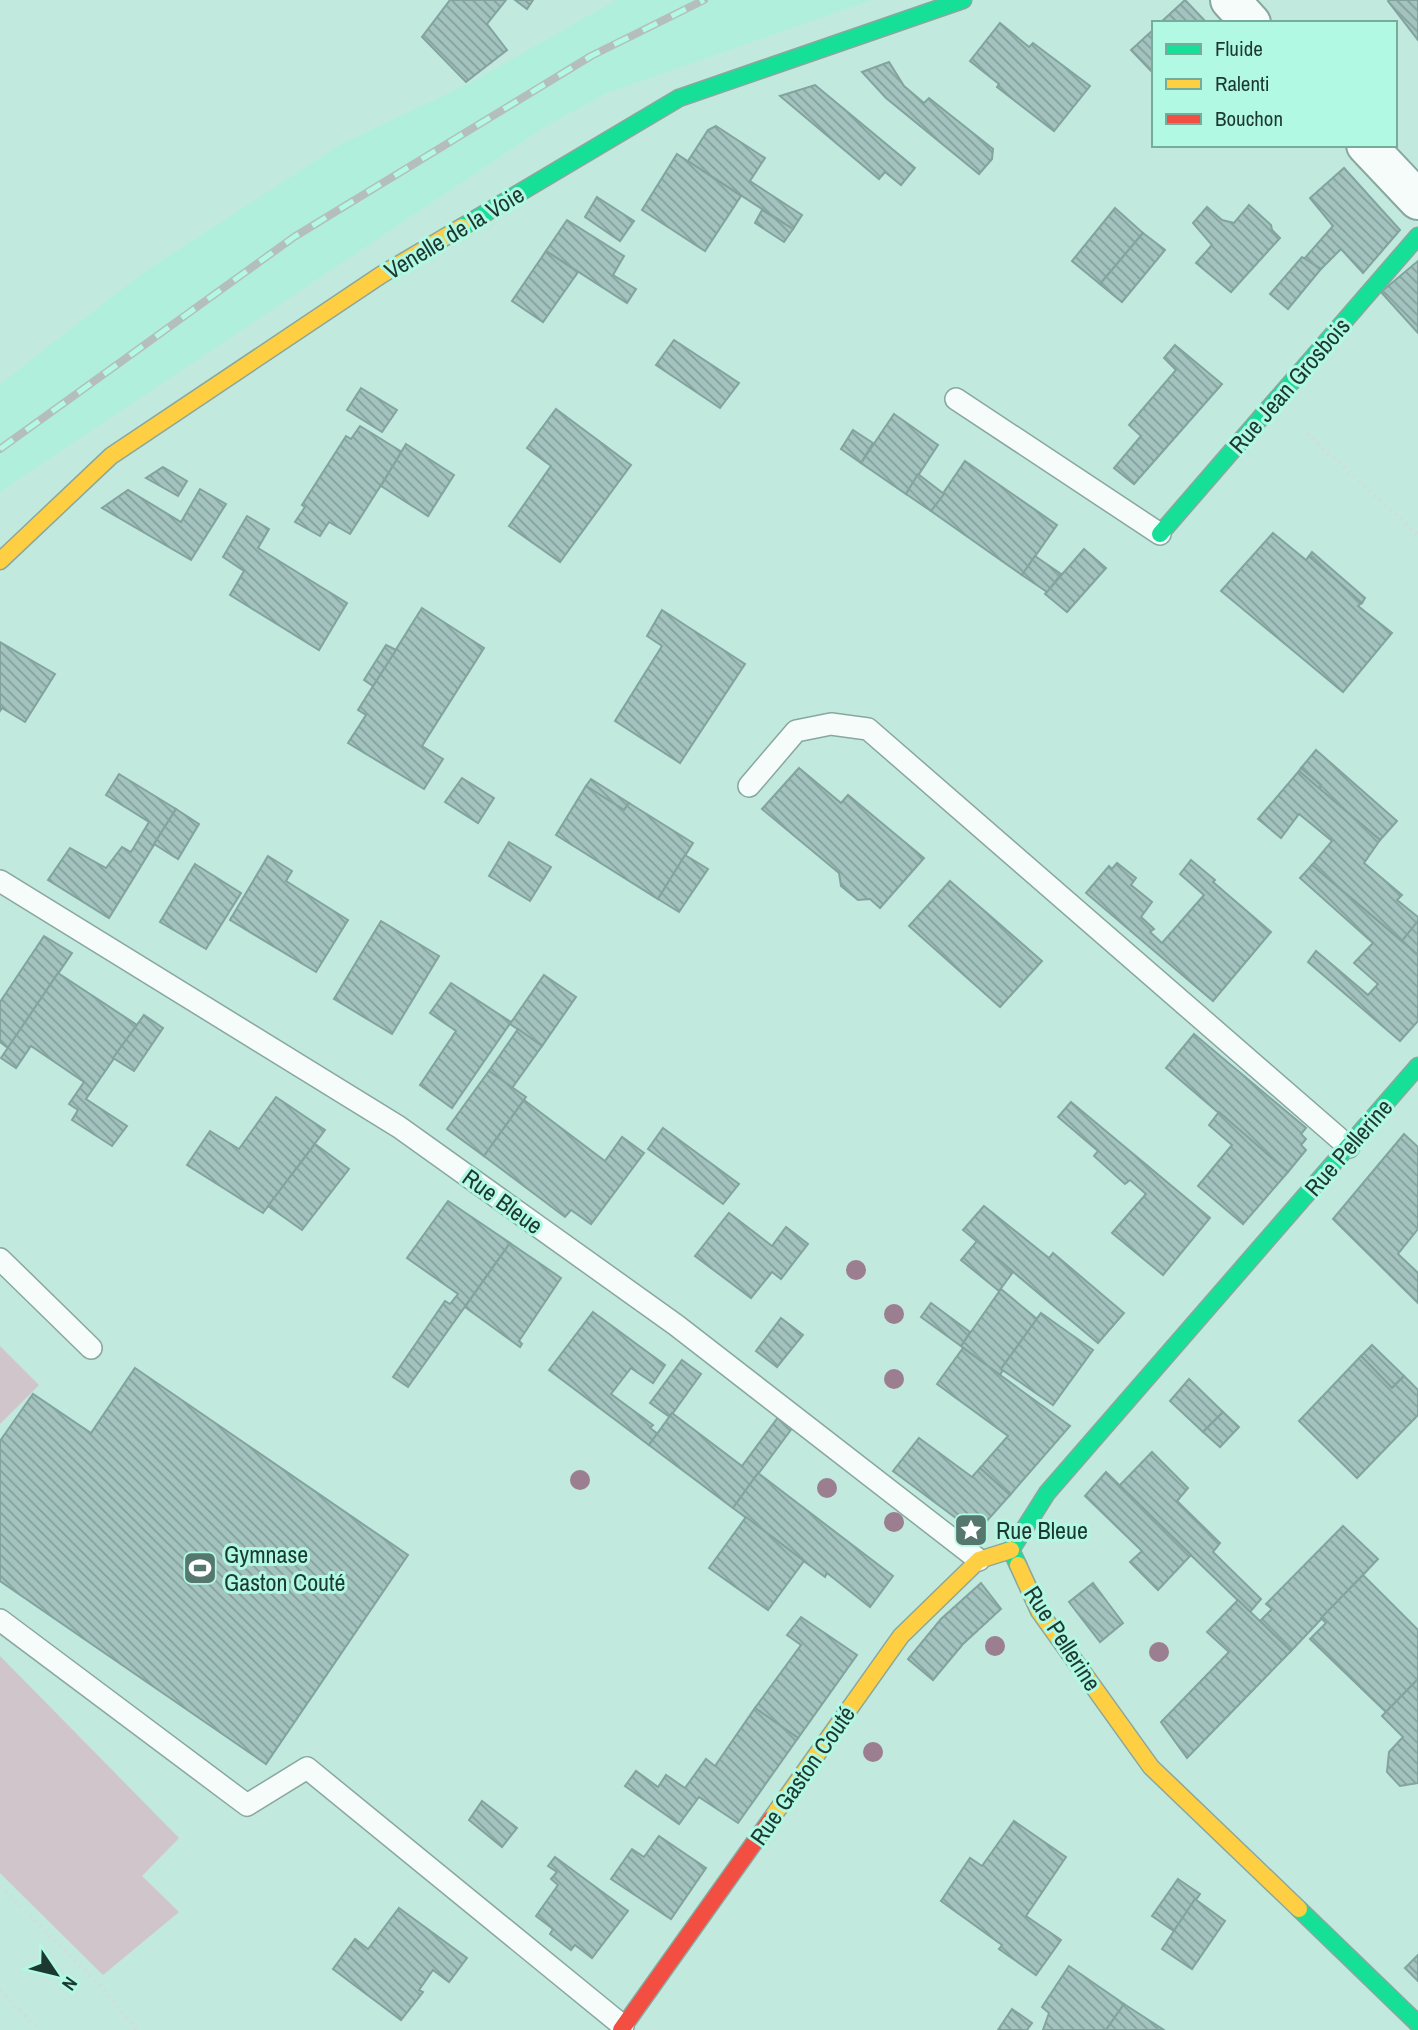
<svg xmlns="http://www.w3.org/2000/svg" width="1418" height="2030" viewBox="0 0 1418 2030" font-family="'Archivo Narrow',sans-serif">
<defs>
<pattern id="building-back-hatch" width="6" height="6" patternUnits="userSpaceOnUse" patternTransform="scale(1.75)"><rect width="6" height="6" fill="#a3c3be"/><path d="M-1 5l2 2M0 0l6 6M5-1l2 2" fill="none" stroke="#849f9b"/></pattern>
</defs>
<rect width="100%" height="100%" fill="#c2e9de"/>
<path fill="#b1efdd" d="M616 0H872L607 93 546 126 0 492V384L143 273 341 144 468 84Z"/>
<g fill="#d0c5ca">
<path d="M0 1346 39 1385 0 1424Z"/>
<path d="M0 1656 179 1838 142 1876 179 1912 103 1975 0 1873Z"/>
</g>
<g fill="url(#building-back-hatch)" stroke="#82a39e" stroke-width="2">
<path d="M450 0H506L487 24 507 50 466 82 422 37Z"/>
<path d="M515 0H533L527 9Z"/>
<path d="M1185 0 1207 23H1160Z"/>
<path d="M1389 0H1418V40L1388 1Z"/>
<path d="M1000 23 1029 47 1033 43 1090 86 1054 131 997 87 999 84 970 61Z"/>
<path d="M1154 29V74L1131 50Z"/>
<path d="M889 62 904 86 924 103 929 98 993 149 992 159 979 174 886 98 862 72Z"/>
<path d="M815 85 915 168 901 185 885 172 879 179 780 96Z"/>
<path d="M716 126 765 158 750 181 802 215 793 229 688 161 708 130Z"/>
<path d="M677 154 741 196 705 251 642 210Z"/>
<path d="M1344 168 1400 230 1363 273 1341 249 1321 269 1304 259 1333 226 1310 198Z"/>
<path d="M597 197 634 221 620 241 585 217Z"/>
<path d="M1249 205 1271 225 1272 230 1280 238 1231 292 1196 263 1212 245 1193 223 1207 207 1222 220 1234 223Z"/>
<path d="M1115 208 1143 233 1100 284 1072 261Z"/>
<path d="M762 210 793 229 784 242 755 223Z"/>
<path d="M567 220 624 256 613 275 636 289 627 303 546 251Z"/>
<path d="M1143 233 1165 250 1122 302 1100 284Z"/>
<path d="M546 251 578 272 543 322 512 301Z"/>
<path d="M1302 257 1321 269 1288 309 1270 294Z"/>
<path d="M1418 261V333L1381 292Z"/>
<path d="M674 340 739 383 720 408 656 365Z"/>
<path d="M1175 345 1222 384 1134 484 1114 468 1141 436 1129 425 1176 370 1164 358Z"/>
<path d="M361 388 397 410 382 432 347 410Z"/>
<path d="M556 409 631 465 560 562 509 526 551 466 527 448Z"/>
<path d="M894 414 938 445 906 494 861 463Z"/>
<path d="M360 426 402 452 350 534 329 522 320 536 295 522 305 507 302 505 346 436 351 439Z"/>
<path d="M853 430 873 443 861 463 841 449Z"/>
<path d="M406 444 454 475 428 516 381 486Z"/>
<path d="M965 461 1057 525 1022 575 931 511Z"/>
<path d="M163 467 187 481 178 496 146 478Z"/>
<path d="M918 474 944 494 931 511 906 494Z"/>
<path d="M200 489 226 504 191 560 102 508 128 490 181 522Z"/>
<path d="M247 516 269 529 258 548 347 603 319 650 230 595 244 571 223 557Z"/>
<path d="M1273 533 1306 560 1309 556 1362 603 1358 606 1392 633 1343 692 1221 591Z"/>
<path d="M1084 549 1106 568 1067 612 1045 594Z"/>
<path d="M1312 552 1365 598 1362 603 1309 556Z"/>
<path d="M1035 556 1061 574 1047 592 1022 575Z"/>
<path d="M422 608 484 648 422 746 443 759 424 789 348 743 366 715 358 710Z"/>
<path d="M662 610 745 664 680 763 615 721 662 646 647 636Z"/>
<path d="M0 642 55 674 25 722 2 708 0 711Z"/>
<path d="M386 645 396 650 373 686 364 680Z"/>
<path d="M1316 750 1397 821 1380 840 1319 789 1321 785 1301 768Z"/>
<path d="M799 768 841 803 848 795 924 858 880 908 870 899 858 900 841 886 839 873 762 809Z"/>
<path d="M1301 768 1321 785 1319 789 1299 771Z"/>
<path d="M1299 771 1380 840 1364 863 1402 895 1397 900 1418 917V921L1402 941 1312 865 1332 841 1299 814 1281 838 1258 819Z"/>
<path d="M119 774 176 809 109 918 48 880 70 848 106 868 122 847 131 852 149 822 106 795Z"/>
<path d="M462 778 494 798 478 823 445 802Z"/>
<path d="M591 779 629 803 624 810 586 786Z"/>
<path d="M586 786 624 810 629 803 693 843 658 899 556 835Z"/>
<path d="M176 809 199 824 178 859 154 844Z"/>
<path d="M509 842 551 867 530 901 489 876Z"/>
<path d="M685 855 708 869 679 912 658 899Z"/>
<path d="M268 856 292 871 286 881 348 920 316 972 230 920Z"/>
<path d="M1191 860 1215 880 1213 882 1271 932 1213 1001 1086 893 1109 866 1112 869 1117 863 1136 878 1131 885 1152 902 1141 917 1154 929 1150 932 1162 943 1204 895 1180 874Z"/>
<path d="M195 864 241 893 206 949 160 922Z"/>
<path d="M1312 865 1418 955V1021L1400 1041 1308 962 1316 951 1368 995 1378 984 1354 963 1373 943 1300 878Z"/>
<path d="M950 881 1042 961 1000 1007 909 926Z"/>
<path d="M381 921 439 956 392 1034 334 999Z"/>
<path d="M1418 921V955L1402 941Z"/>
<path d="M44 936 72 953 8 1048 0 1042V1002Z"/>
<path d="M58 973 137 1025 86 1099 127 1126 112 1146 72 1120 78 1110 69 1104 84 1082 31 1046 16 1068 1 1058Z"/>
<path d="M544 975 576 997 542 1046 510 1024Z"/>
<path d="M451 983 511 1022 452 1108 420 1085 456 1031 430 1013Z"/>
<path d="M144 1015 163 1028 134 1071 113 1058Z"/>
<path d="M518 1029 542 1046 512 1088 489 1071Z"/>
<path d="M1194 1034 1306 1128 1301 1134 1306 1139 1301 1145 1306 1150 1288 1172 1166 1068Z"/>
<path d="M489 1071 526 1097 484 1156 447 1129Z"/>
<path d="M276 1097 325 1130 263 1213 187 1165 210 1131 239 1149Z"/>
<path d="M524 1100 605 1161 622 1137 644 1153 591 1224 571 1210 565 1217 484 1156Z"/>
<path d="M1071 1102 1210 1218 1163 1275 1112 1233 1146 1194 1130 1180 1125 1184 1094 1156 1098 1151 1058 1117Z"/>
<path d="M1219 1112 1288 1172 1243 1224 1198 1186 1232 1145 1209 1125Z"/>
<path d="M663 1128 739 1184 723 1204 648 1149Z"/>
<path d="M1404 1134 1418 1147V1229L1398 1254 1418 1273V1303L1333 1219Z"/>
<path d="M315 1144 349 1169 302 1230 268 1206Z"/>
<path d="M448 1201 510 1243 408 1387 393 1377 445 1301 450 1304 458 1294 407 1258Z"/>
<path d="M984 1206 1049 1258 1053 1253 1124 1313 1098 1343 963 1230Z"/>
<path d="M729 1213 772 1246 786 1227 808 1244 781 1279 772 1272 751 1298 695 1256Z"/>
<path d="M977 1241 1013 1272 999 1291 961 1260Z"/>
<path d="M510 1243 561 1278 519 1341 522 1344 520 1347 465 1307Z"/>
<path d="M1001 1289 1037 1319 1001 1369 1003 1370 1000 1375 961 1346Z"/>
<path d="M931 1303 970 1332 961 1346 921 1317Z"/>
<path d="M593 1312 665 1365 653 1383 631 1368 611 1394 653 1425 650 1428 658 1434 649 1445 549 1370Z"/>
<path d="M1041 1313 1093 1350 1053 1405 1001 1369Z"/>
<path d="M781 1318 803 1335 777 1367 756 1351Z"/>
<path d="M1372 1345 1404 1376 1392 1388 1361 1356Z"/>
<path d="M963 1348 1070 1426 1010 1495 980 1468 1008 1436 937 1384Z"/>
<path d="M1361 1356 1392 1388 1404 1376 1418 1390V1415L1357 1478 1299 1421Z"/>
<path d="M682 1360 701 1374 670 1417 650 1403Z"/>
<path d="M135 1368 408 1555 266 1764 0 1581V1441L33 1394 91 1433Z"/>
<path d="M1189 1379 1223 1412 1203 1432 1170 1401Z"/>
<path d="M1223 1412 1239 1427 1220 1447 1203 1432Z"/>
<path d="M672 1413 742 1466 779 1416 793 1427 733 1508 649 1445Z"/>
<path d="M919 1438 972 1477 980 1468 1010 1495 976 1533 893 1471Z"/>
<path d="M1152 1452 1188 1488 1177 1501 1220 1543 1213 1552 1261 1599 1250 1612 1119 1486Z"/>
<path d="M1106 1472 1191 1555 1158 1590 1130 1562 1142 1551 1085 1496Z"/>
<path d="M758 1473 893 1576 870 1607 827 1573 825 1577 733 1508Z"/>
<path d="M746 1517 804 1561 768 1610 709 1568Z"/>
<path d="M1343 1526 1378 1559 1291 1651 1260 1621 1272 1609 1266 1604Z"/>
<path d="M1363 1575 1418 1630V1679L1386 1712 1310 1639 1326 1623 1321 1618Z"/>
<path d="M981 1583 1001 1609 963 1644 933 1680 908 1659 941 1619Z"/>
<path d="M1093 1583 1123 1623 1100 1642 1069 1602Z"/>
<path d="M1238 1600 1291 1651 1187 1758 1161 1722 1229 1652 1207 1632Z"/>
<path d="M801 1617 857 1655 798 1738 755 1708 801 1645 787 1635Z"/>
<path d="M1418 1679V1783L1400 1786 1387 1772 1389 1752 1403 1737 1382 1716Z"/>
<path d="M755 1708 798 1738 738 1823 699 1797 679 1824 625 1786 636 1771 658 1787 666 1775 685 1788 706 1759 715 1766Z"/>
<path d="M482 1801 517 1828 502 1847 469 1820Z"/>
<path d="M1014 1821 1066 1857 1026 1916 1061 1940 1036 1975 999 1949 1002 1945 941 1901 970 1858 982 1866Z"/>
<path d="M659 1836 706 1868 671 1919 611 1879 632 1849 644 1857Z"/>
<path d="M555 1857 628 1911 592 1958 575 1945 571 1950 550 1934 553 1929 536 1916 558 1885 551 1879 557 1872 548 1866Z"/>
<path d="M1178 1879 1200 1894 1174 1931 1152 1916Z"/>
<path d="M1195 1899 1225 1921 1192 1969 1162 1949Z"/>
<path d="M399 1908 467 1958 449 1982 433 1970 419 1990 423 1992 401 2020 333 1969 355 1939 368 1949Z"/>
<path d="M1418 1955V1981L1405 1968Z"/>
<path d="M1069 1966 1124 2004 1106 2030H1043L1049 2013 1042 2007Z"/>
<path d="M1124 2004 1164 2030H1106Z"/>
<path d="M1012 2009 1032 2023 1027 2030H998Z"/>
</g>
<g fill="none" stroke-linecap="round" stroke-linejoin="round">
<g stroke="#88a79f" stroke-width="24">
<g id="lane">
<path d="M956 399 1160 534"/>
<path d="M749 786 796 731 831 724 868 729 1349 1147"/>
<path d="M0 881 399 1127 676 1325 979 1560"/>
<path d="M0 1259 91 1348"/>
<path d="M0 1620 247 1805 307 1768 623 2026"/>
</g>
</g>
<g stroke="#88a79f" stroke-width="42">
<g id="street">
<path d="M1230 0 1251 23"/>
<path d="M1366 145 1418 200"/>
</g>
</g>
<g stroke="#88a79f" stroke-width="19">
<g id="fast">
<path d="M462 227 679 98 963 0"/>
<path d="M1160 534 1418 236"/>
<path d="M1018 1565 1011 1550 1047 1493 1418 1066"/>
<path d="M1299 1909 1418 2024"/>
</g>
</g>
<g stroke="#88a79f" stroke-width="19">
<g id="slow">
<path d="M0 561 111 456 381 275 462 227"/>
<path d="M1018 1565 1039 1611 1151 1767 1299 1909"/>
<path d="M771 1819 901 1636 979 1560 1011 1550"/>
</g>
</g>
<g stroke="#88a79f" stroke-width="19">
<path id="jam" d="M621 2030 771 1819"/>
</g>
<g stroke="#d0deda" stroke-width="4.5" stroke-dasharray="2 5" stroke-linecap="butt">
<path d="M1307 434 1418 535"/>
<path d="M0 1886 100 1985 137 2030"/>
<path d="M0 1990 39 2030"/>
</g>
<use href="#lane" stroke="#f6fcfa" stroke-width="21"/>
<use href="#street" stroke="#f6fcfa" stroke-width="38"/>
<use href="#fast" stroke="#16e098" stroke-width="16"/>
<use href="#slow" stroke="#ffcf43" stroke-width="16"/>
<use href="#jam" stroke="#f24e42" stroke-width="16"/>
<g stroke="#b4bebb" stroke-width="8">
<path id="rail" d="M0 449 294 237 591 56 704 0"/>
</g>
<use href="#rail" stroke="#b2f9e4" stroke-width="5" stroke-dasharray="16" stroke-linecap="butt"/>
</g>
<g fill="#9b7e8f">
<circle cx="856" cy="1270" r="10"/>
<circle cx="894" cy="1314" r="10"/>
<circle cx="894" cy="1379" r="10"/>
<circle cx="580" cy="1480" r="10"/>
<circle cx="827" cy="1488" r="10"/>
<circle cx="894" cy="1522" r="10"/>
<circle cx="995" cy="1646" r="10"/>
<circle cx="1159" cy="1652" r="10"/>
<circle cx="873" cy="1752" r="10"/>
</g>
<defs>
<g id="sight-square" transform="scale(1.75)"><rect x="-9" y="-9" width="18" height="18" rx="4" fill="#56776e" stroke="#b2f9e4"/><path d="M0-6L1.8-2.2L6-1.7L2.9 1.2L3.7 5.4L0 3.3L-3.7 5.4L-2.9 1.2L-6-1.7L-1.8-2.2Z" fill="#fff"/></g>
<g id="stadium-square" transform="scale(1.75)"><rect x="-9" y="-9" width="18" height="18" rx="4" fill="#56776e" stroke="#b2f9e4"/><path d="M0-5a6.5 5 0 1 0 0 10a6.5 5 0 1 0 0-10ZM-3.5-1.8h7v3.6h-7Z" fill="#fff"/></g>
</defs>
<g fill-rule="evenodd">
<use href="#sight-square" x="971" y="1530"/>
<use href="#stadium-square" x="200" y="1568"/>
</g>
<g text-anchor="middle" dominant-baseline="central" stroke-width="6" stroke-linejoin="round" paint-order="stroke">
<g font-size="24" fill="#1c3931" stroke="#b2f9e4">
<text transform="translate(454 232) rotate(-31)">Venelle de la Voie</text>
<text transform="translate(1289 385) rotate(-49)">Rue Jean Grosbois</text>
<text transform="translate(1348 1147) rotate(-49)">Rue Pellerine</text>
<text transform="translate(503 1201) rotate(36)">Rue Bleue</text>
<text transform="translate(1063 1638) rotate(57)">Rue Pellerine</text>
<text transform="translate(802 1775) rotate(-55)">Rue Gaston Couté</text>
</g>
<g font-size="24" fill="#1c3931" stroke="#b2f9e4" text-anchor="start">
<text x="996" y="1530">Rue Bleue</text>
<text x="224" y="1554">Gymnase<tspan x="224" dy="28">Gaston Couté</tspan></text>
</g>
</g>
<rect x="1152" y="21" width="245" height="126" fill="#b2f9e4" stroke="#76ac9c" stroke-width="2"/>
<rect x="1166" y="44" width="35" height="10" fill="#16e098" stroke="#76ac9c" stroke-width="2"/>
<text x="1215" y="56" font-size="21" fill="#1c3931">Fluide</text>
<rect x="1166" y="79" width="35" height="10" fill="#ffcf43" stroke="#76ac9c" stroke-width="2"/>
<text x="1215" y="91" font-size="21" fill="#1c3931">Ralenti</text>
<rect x="1166" y="114" width="35" height="10" fill="#f24e42" stroke="#76ac9c" stroke-width="2"/>
<text x="1215" y="126" font-size="21" fill="#1c3931">Bouchon</text>
<g transform="translate(56 1974) rotate(125)" stroke="#b2f9e4" stroke-width="5" paint-order="stroke">
<path d="M0-5L12 26L0 18L-12 26Z" fill="#1c3931"/>
<text y="-10" font-size="19" font-weight="bold" text-anchor="middle" fill="#1c3931">N</text>
</g>
</svg>
